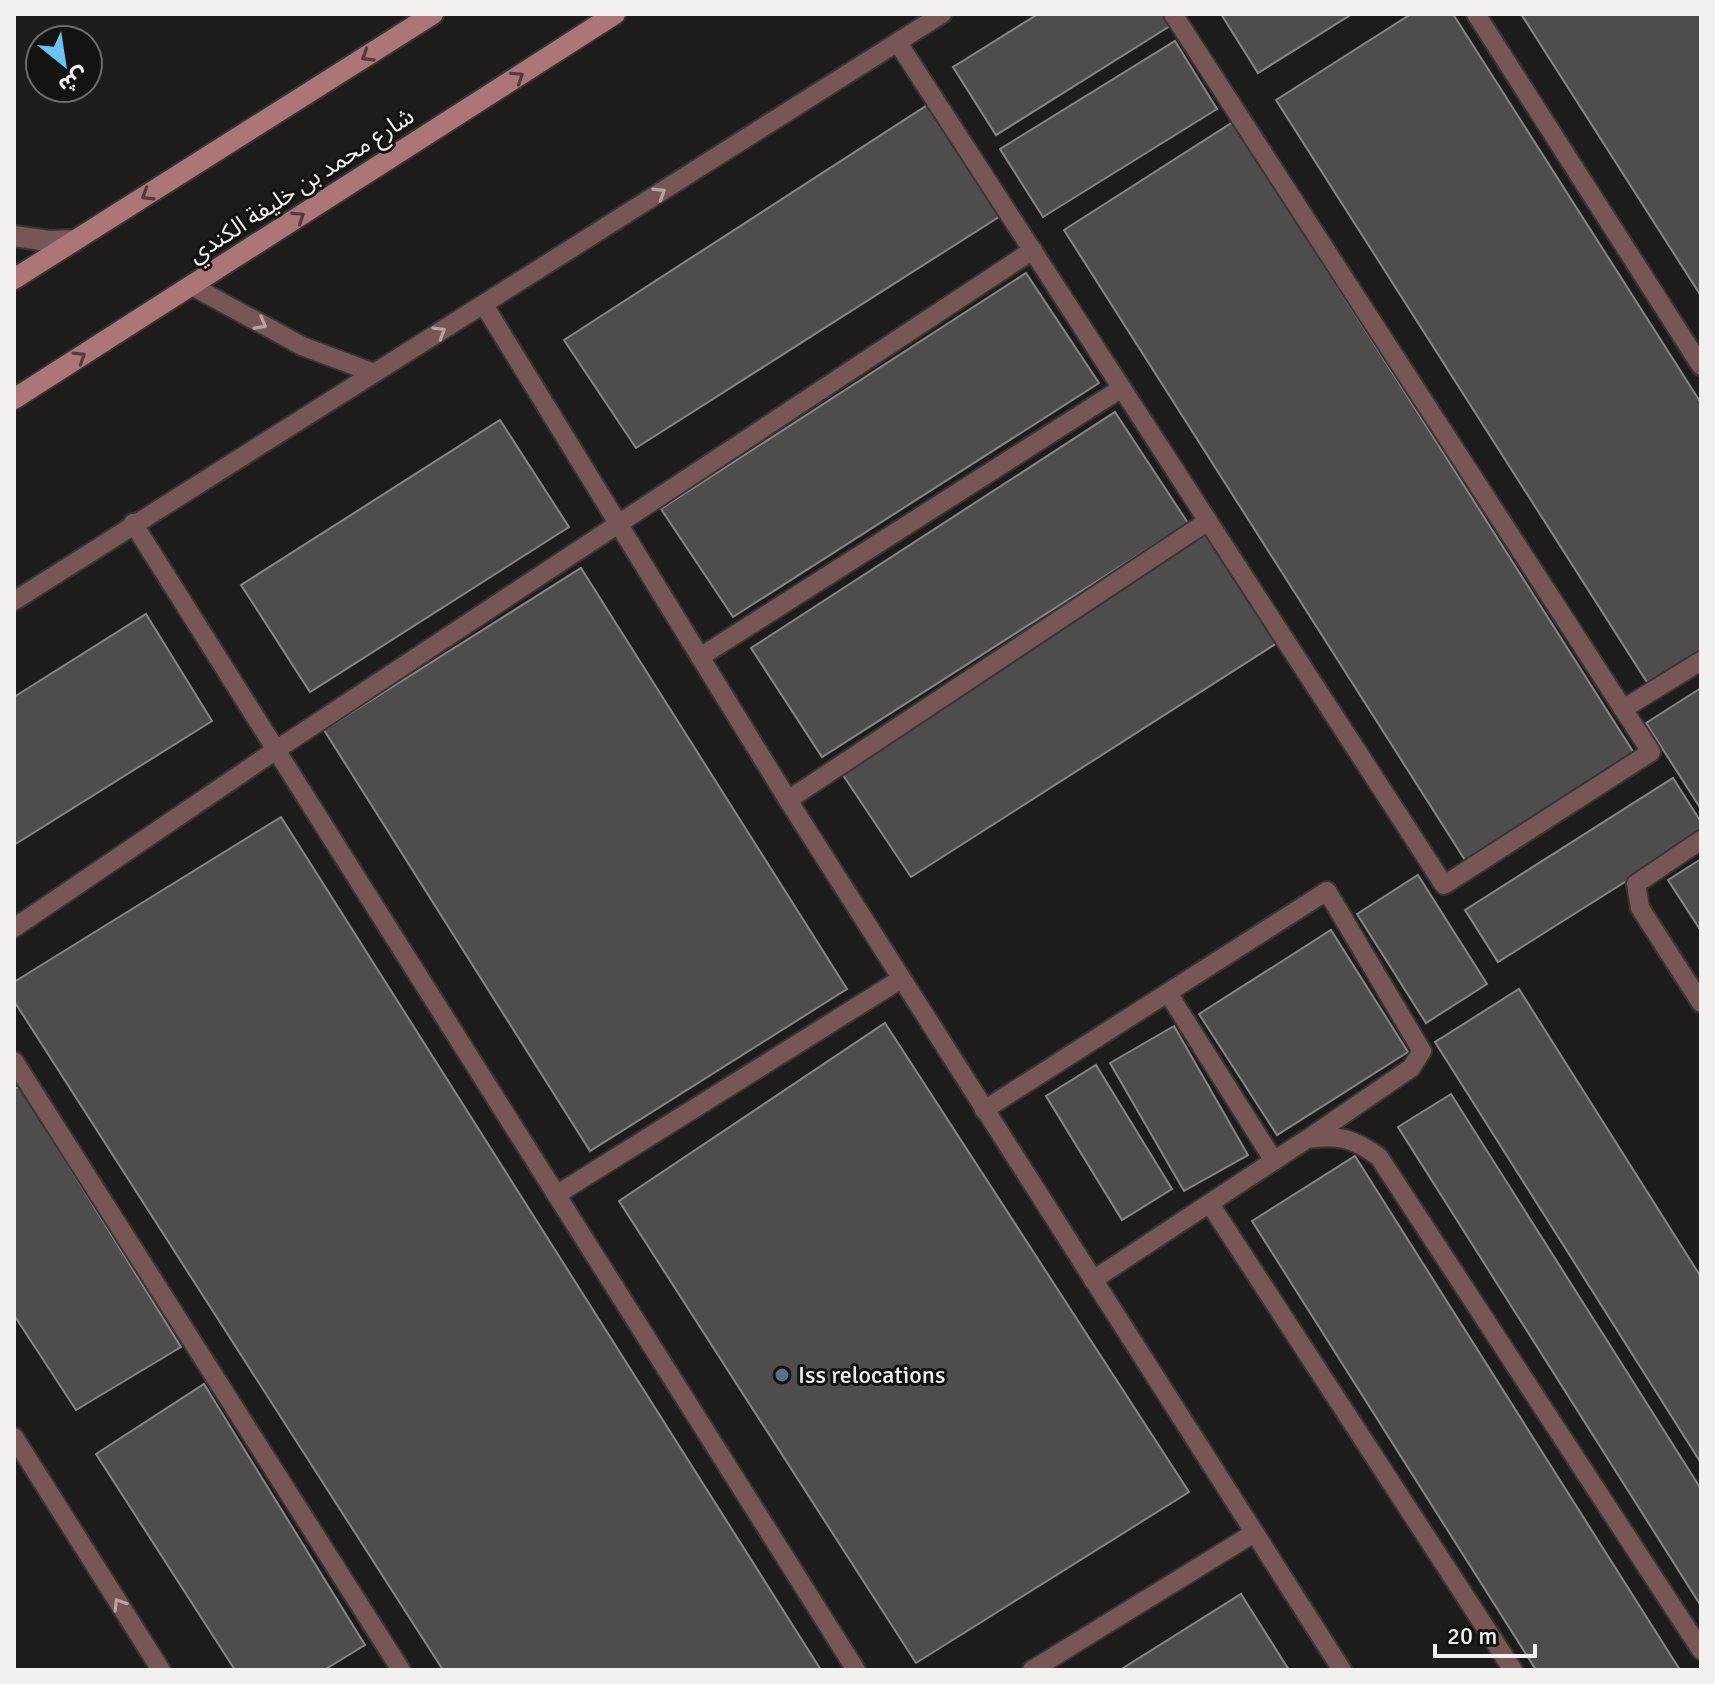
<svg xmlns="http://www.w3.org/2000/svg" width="1715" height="1684" viewBox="0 0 1715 1684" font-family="Signika,'Noto Sans Arabic',sans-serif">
<rect width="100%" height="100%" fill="#1e1c1b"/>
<g fill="#4f4d4b" stroke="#888684" stroke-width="2">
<path d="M1038 14H1162L1170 26 996 135 953 67Z"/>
<path d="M1221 14H1352L1258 73Z"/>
<path d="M1411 14H1453L1701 403V659L1652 690 1276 100Z"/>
<path d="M1521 14H1701V296Z"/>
<path d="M1175 41 1217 109 1043 217 1000 149Z"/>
<path d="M929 104 1002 215 636 448 564 340Z"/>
<path d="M1233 122 1634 753 1465 860 1064 230Z"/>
<path d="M1026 273 1099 383 733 617 661 509Z"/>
<path d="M1115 412 1188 523 822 757 751 648Z"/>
<path d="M500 420 569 527 310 692 241 585Z"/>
<path d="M1204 533 1277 643 911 877 839 769Z"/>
<path d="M581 568 847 989 590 1151 324 730Z"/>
<path d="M146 614 212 721 14 845V697Z"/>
<path d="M1701 688V809L1646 723Z"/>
<path d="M1673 778 1701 822V834L1498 962 1465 910Z"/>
<path d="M281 817 821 1670H443L14 1001V982Z"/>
<path d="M1701 859V931L1668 880Z"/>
<path d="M1418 875 1487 984 1426 1023 1357 914Z"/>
<path d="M1331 930 1408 1052 1277 1135 1199 1014Z"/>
<path d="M1519 989 1701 1277V1463L1435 1042Z"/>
<path d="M885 1023 1189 1492 916 1663 619 1201Z"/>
<path d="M1174 1026 1248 1155 1184 1191 1110 1063Z"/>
<path d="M1096 1065 1172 1189 1122 1220 1046 1096Z"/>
<path d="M19 1086 181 1347 76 1410 14 1315V1090Z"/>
<path d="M1451 1094 1701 1489V1606L1398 1127Z"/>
<path d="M1355 1156 1680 1670H1536L1252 1221Z"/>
<path d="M204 1384 365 1645 324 1670H235L96 1454Z"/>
<path d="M1241 1594 1289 1670H1120Z"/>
</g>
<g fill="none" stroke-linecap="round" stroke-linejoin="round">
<g stroke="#383635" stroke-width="22">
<g id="lane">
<path d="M1476 14 1701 366"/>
<path d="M898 43 1444 885 1651 752 1173 14"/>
<path d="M192 286 302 346 374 373"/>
<path d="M484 305 788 800 1342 1670"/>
<path d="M133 523 856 1670"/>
<path d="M14 601 942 14"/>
<path d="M700 657 1122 388"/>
<path d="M1623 709 1701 661"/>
<path d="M788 800 1208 521"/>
<path d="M1701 840 1636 884 1640 908 1701 1003"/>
<path d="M14 928 276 750 1033 250"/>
<path d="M1168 993 1274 1161"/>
<path d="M14 1061 401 1670"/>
<path d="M984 1110 1327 891 1422 1051 1411 1068 1312 1136"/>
<path d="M556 1195 901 979"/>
<path d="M1210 1204 1513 1670"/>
<path d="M1093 1280 1307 1139C1338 1134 1353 1138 1379 1157L1701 1650"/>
<path d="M14 1437 161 1670"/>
<path d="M1032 1670 1254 1533"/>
</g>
</g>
<g stroke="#383635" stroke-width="24">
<path id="street" d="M14 236 49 241 76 240"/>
</g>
<g stroke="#383635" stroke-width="24">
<g id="secondary">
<path d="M14 279 433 14"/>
<path d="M14 399 615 14"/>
</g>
</g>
<use href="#lane" stroke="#785657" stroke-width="18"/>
<use href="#street" stroke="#785657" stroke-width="20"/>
<use href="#secondary" stroke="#ac7678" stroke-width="20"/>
</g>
<defs><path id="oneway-chevron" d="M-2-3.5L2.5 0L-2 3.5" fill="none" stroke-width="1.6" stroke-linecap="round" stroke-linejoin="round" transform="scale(2)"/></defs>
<g stroke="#513b3b">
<use href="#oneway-chevron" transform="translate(367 56) rotate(148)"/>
<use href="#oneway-chevron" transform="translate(518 77) rotate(-33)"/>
<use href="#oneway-chevron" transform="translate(147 195) rotate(148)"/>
<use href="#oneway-chevron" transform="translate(299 217) rotate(-33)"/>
<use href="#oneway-chevron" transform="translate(80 357) rotate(-32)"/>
</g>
<g stroke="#b6a4a4">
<use href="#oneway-chevron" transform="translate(660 193) rotate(-32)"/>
<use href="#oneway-chevron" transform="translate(261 324) rotate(29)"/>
<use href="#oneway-chevron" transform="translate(440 332) rotate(-31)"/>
<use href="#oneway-chevron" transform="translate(119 1604) rotate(-122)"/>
</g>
<circle fill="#5c6f8a" stroke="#151312" stroke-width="3" cx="782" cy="1375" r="8"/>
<g text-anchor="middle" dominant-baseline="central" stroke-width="6" stroke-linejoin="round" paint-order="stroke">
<g font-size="24" fill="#f3f1f0" stroke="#151312">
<text transform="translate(301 185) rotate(-33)">شارع محمد بن خليفة الكندي</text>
</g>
<g font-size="24" fill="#f3f1f0" stroke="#151312" text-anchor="start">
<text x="798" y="1375">Iss relocations</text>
</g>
</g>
<rect width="1715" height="1684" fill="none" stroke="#f3f1f0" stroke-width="32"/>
<g transform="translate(64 64) rotate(150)"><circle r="38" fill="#151312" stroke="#6e6c6b" stroke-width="2"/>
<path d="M0-6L14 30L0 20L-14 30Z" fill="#6cc3f2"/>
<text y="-12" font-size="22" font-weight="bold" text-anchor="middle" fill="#f3f1f0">ش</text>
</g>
<path d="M1435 1644v12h100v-12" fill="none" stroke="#f3f1f0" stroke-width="4"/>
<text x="1447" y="1644" font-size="24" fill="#f3f1f0" stroke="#151312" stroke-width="6" paint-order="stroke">20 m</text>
</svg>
